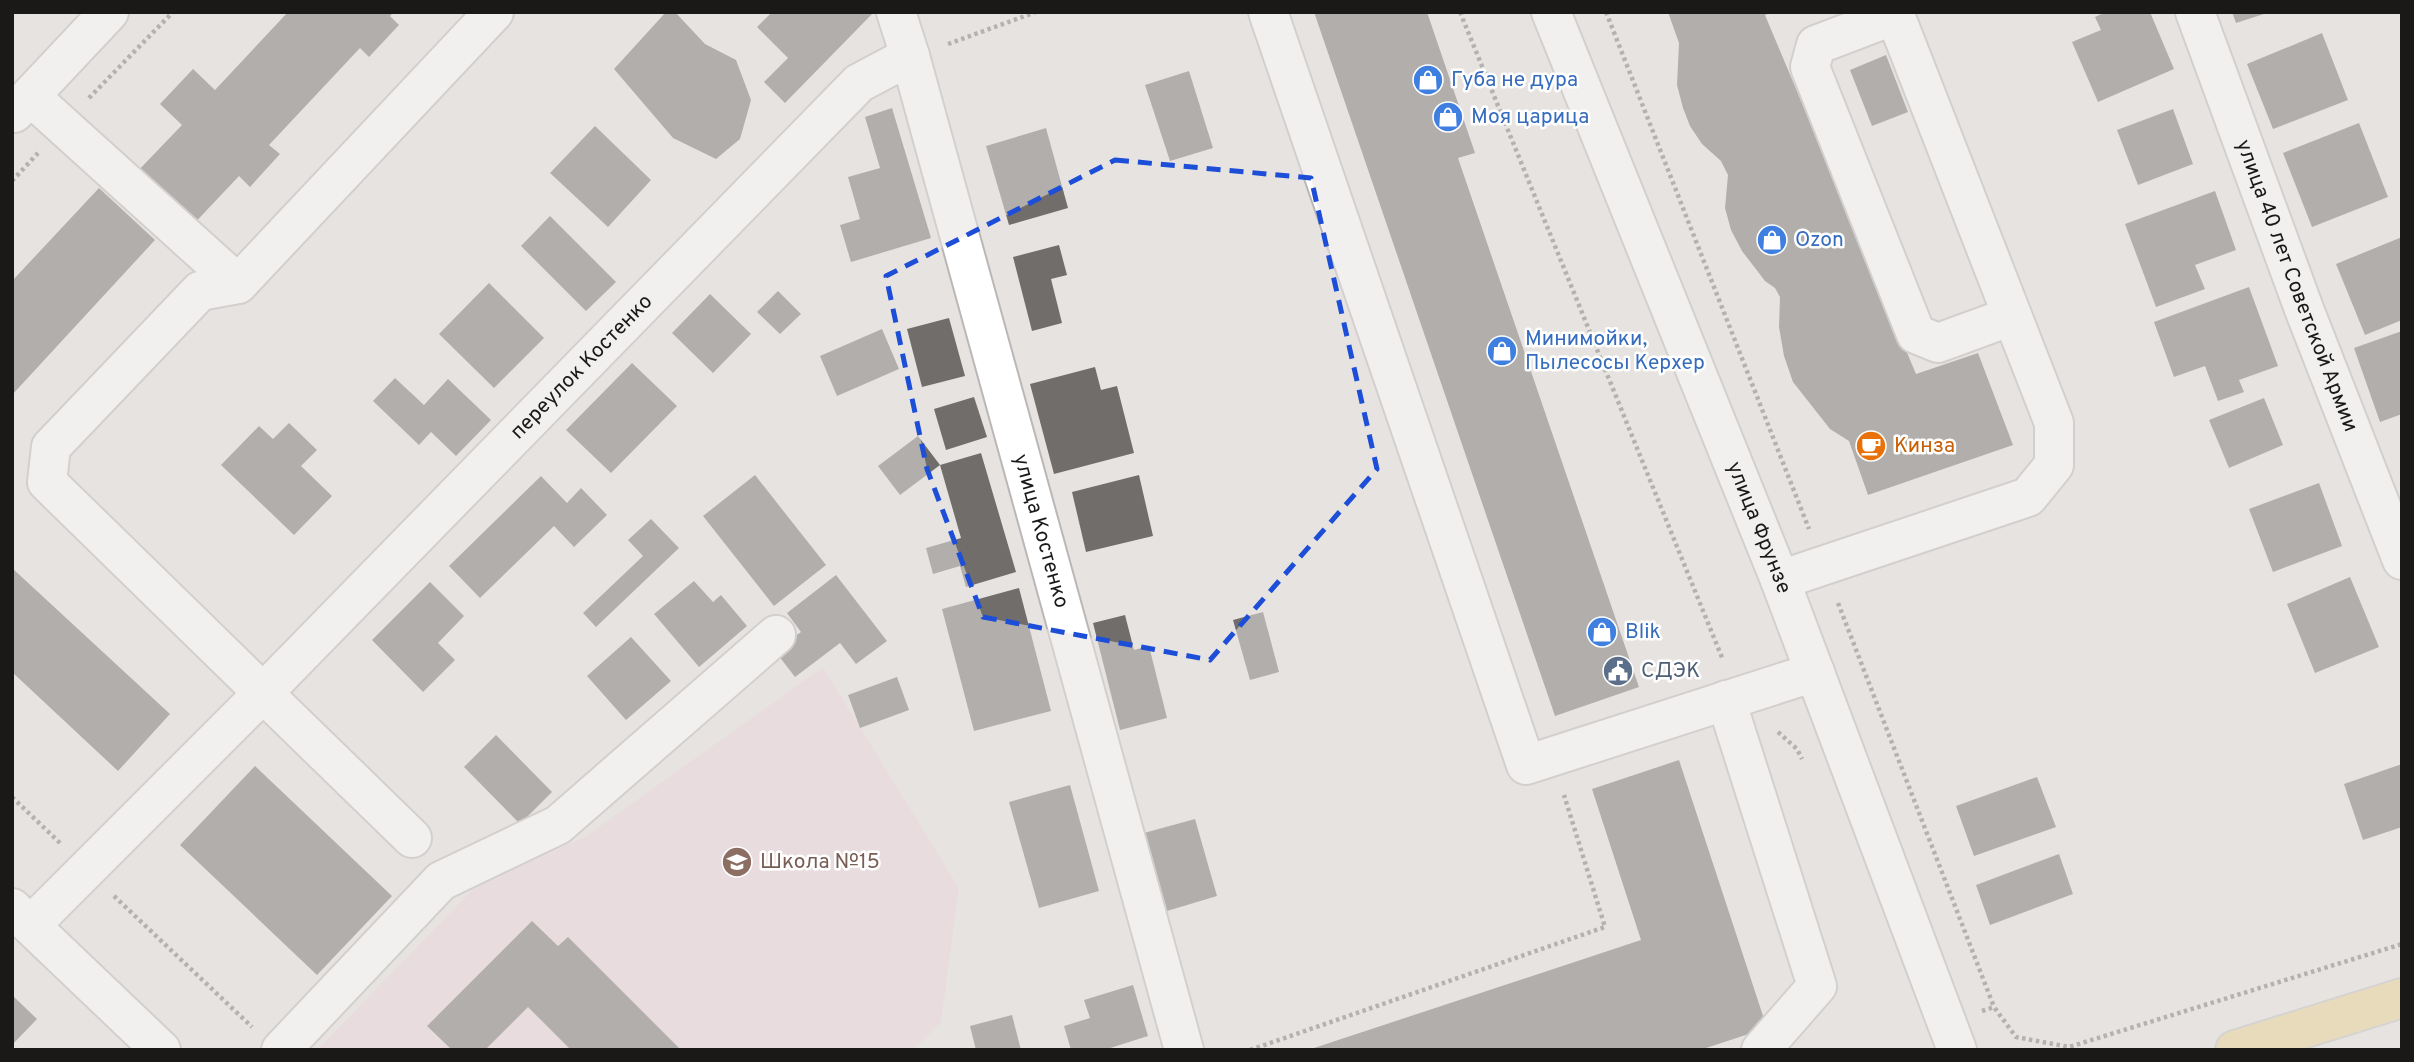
<svg xmlns="http://www.w3.org/2000/svg" width="2414" height="1062" viewBox="0 0 2414 1062" font-family="Overpass,sans-serif">
<rect width="100%" height="100%" fill="#e7e3e1"/>
<path fill="#ebd3dc" d="M823 667 959 888 941 1022 913 1050H317L475 887 586 836Z"/>
<g fill="#706d6b">
<path d="M288 12H394L390 16 399 25 369 57 360 48 269 145 280 154 250 187 239 176 189 229 133 176 182 125 160 104 193 69 215 90Z"/>
<path d="M666 12H675L705 44 736 60 751 100 740 139 716 159 673 138 614 69Z"/>
<path d="M772 12H874L785 103 764 82 788 58 757 27Z"/>
<path d="M1314 12H1427L1475 153 1458 158 1639 687 1555 716Z"/>
<path d="M1668 12H1772L1765 15 1916 374 1978 353 2013 445 1868 495 1849 441 1830 429 1793 382 1784 356 1779 327 1780 297 1775 288 1765 281 1742 251 1731 230 1725 208 1728 175 1721 161 1702 144 1690 126 1683 108 1677 85 1679 43Z"/>
<path d="M2106 12H2150L2174 69 2098 102 2072 42 2101 30 2095 17Z"/>
<path d="M2232 12H2267V13L2236 23Z"/>
<path d="M2322 33 2348 100 2273 129 2247 64Z"/>
<path d="M1886 55 1908 112 1872 126 1850 70Z"/>
<path d="M1189 71 1213 148 1170 161 1145 85Z"/>
<path d="M892 108 931 238 851 262 840 225 860 219 848 177 880 168 865 117Z"/>
<path d="M2173 109 2193 164 2138 185 2117 130Z"/>
<path d="M2359 123 2388 197 2312 227 2283 153Z"/>
<path d="M595 126 651 180 608 227 550 173Z"/>
<path d="M1046 128 1068 208 1009 225 986 146Z"/>
<path d="M99 188 155 240 12 395V281Z"/>
<path d="M2215 191 2236 250 2195 265 2205 289 2156 307 2125 224Z"/>
<path d="M550 216 616 282 586 311 521 246Z"/>
<path d="M2402 237V320L2365 335 2336 264Z"/>
<path d="M1059 245 1067 275 1051 279 1062 323 1032 331 1013 257Z"/>
<path d="M489 283 544 338 494 388 439 334Z"/>
<path d="M2249 287 2278 366 2239 380 2244 392 2218 401 2205 366 2174 377 2154 322Z"/>
<path d="M778 291 801 314 780 334 757 312Z"/>
<path d="M710 294 751 334 713 373 672 333Z"/>
<path d="M949 318 965 376 922 387 907 329Z"/>
<path d="M882 329 899 369 837 396 820 356Z"/>
<path d="M2402 331V414L2380 422 2354 348Z"/>
<path d="M632 363 677 406 611 473 566 430Z"/>
<path d="M1095 367 1101 390 1117 386 1134 453 1054 474 1030 384Z"/>
<path d="M395 378 424 405 448 379 491 420 456 456 431 432 419 445 373 401Z"/>
<path d="M974 397 987 437 946 450 934 409Z"/>
<path d="M2264 398 2283 445 2229 468 2209 420Z"/>
<path d="M289 423 317 450 301 466 332 496 294 535 221 465 259 426 273 439Z"/>
<path d="M918 436 940 465 900 495 878 466Z"/>
<path d="M981 453 1016 572 966 587 960 566 933 574 926 548 961 538 940 465Z"/>
<path d="M755 475 826 565 774 606 703 516Z"/>
<path d="M1139 475 1153 536 1086 552 1072 492Z"/>
<path d="M541 476 567 503 581 488 607 515 574 547 554 526 480 598 449 566Z"/>
<path d="M2319 483 2342 546 2273 572 2249 509Z"/>
<path d="M651 519 679 548 596 627 583 613 643 556 628 540Z"/>
<path d="M12 568 170 714 118 771 12 672Z"/>
<path d="M836 575 887 641 856 664 840 643 795 677 775 651 801 632 787 613Z"/>
<path d="M2350 577 2379 647 2315 673 2287 604Z"/>
<path d="M694 581 713 602 721 595 747 626 699 667 654 614Z"/>
<path d="M430 582 464 616 438 643 455 660 423 692 372 640Z"/>
<path d="M1019 588 1051 711 974 731 942 609Z"/>
<path d="M1263 612 1279 672 1250 680 1233 620Z"/>
<path d="M1125 615 1134 650 1149 646 1167 718 1120 730 1093 623Z"/>
<path d="M631 637 671 681 626 720 587 676Z"/>
<path d="M897 677 909 710 860 728 848 695Z"/>
<path d="M496 735 552 792 520 824 464 767Z"/>
<path d="M1679 760 1767 1028 1700 1050H1308L1641 940 1592 789Z"/>
<path d="M2402 764V827L2363 840 2344 784Z"/>
<path d="M255 766 392 896 317 975 180 845Z"/>
<path d="M2037 777 2056 827 1974 856 1956 806Z"/>
<path d="M1070 785 1099 891 1039 908 1009 802Z"/>
<path d="M1195 819 1217 896 1167 911 1144 833Z"/>
<path d="M2059 854 2073 894 1990 925 1976 885Z"/>
<path d="M532 921 558 946 568 937 681 1050H571L528 1007 485 1050H452L427 1026Z"/>
<path d="M1133 985 1148 1036 1104 1050H1071L1064 1026 1090 1018 1084 1000Z"/>
<path d="M12 995 37 1019 12 1045Z"/>
<path d="M1012 1015 1021 1050H976L970 1026Z"/>
</g>
<g fill="none" stroke-linecap="round" stroke-linejoin="round">
<g stroke="#bbb7b6" stroke-width="42">
<g id="minor">
<path id="s1" d="M494 12 238 284 200 291 51 447 47 482 263 693 859 83 910 56"/>
<path id="s2" d="M896 12 910 56 1184 1050"/>
<path d="M1268 12 1526 765 1815 672"/>
<path id="s3" d="M1551 12 1780 580 1957 1050"/>
<path id="s4" d="M2195 12 2304 309 2402 560"/>
<path d="M30 96 238 284"/>
<path d="M14 113 109 12"/>
<path d="M1780 580 2028 497 2054 465V423L1895 15 1816 45 1810 67 1916 334 1938 343 2012 316"/>
<path d="M1726 700 1817 986 1761 1050"/>
<path d="M12 908 161 1050"/>
<path d="M31 925 263 693 412 838"/>
<path d="M281 1050 441 881 558 825 776 635"/>
</g>
</g>
<g stroke="#bfbfbe" stroke-width="42">
<path id="major" d="M2235 1050 2402 998"/>
</g>
<g stroke="#777573" stroke-width="4.5" stroke-dasharray="3.5 3.5" stroke-linecap="butt">
<path d="M1460 12 1723 660"/>
<path d="M1606 12 1809 529"/>
<path d="M948 44 1036 12"/>
<path d="M89 98 173 12"/>
<path d="M12 181 38 153"/>
<path d="M1838 603 1994 1007"/>
<path d="M1778 732 1797 749 1802 759"/>
<path d="M12 797 60 843"/>
<path d="M114 896 252 1027"/>
<path d="M1982 1011 1994 1007 2016 1037 2069 1047 2402 944"/>
<path d="M1250 1050 1605 927 1564 795"/>
</g>
<use href="#minor" stroke="#fff" stroke-width="38"/>
<use href="#major" stroke="#e9d18e" stroke-width="38"/>
</g>
<path d="M0 0H2414V1062H0ZM1115 160 1311 178 1377 469 1210 660 983 617 927 469 886 276Z" fill="#e7e3e1" fill-opacity=".55" fill-rule="evenodd"/>
<path fill="none" stroke="#1d4ed8" stroke-width="5" stroke-dasharray="14 9" stroke-linejoin="round" d="M1115 160 1311 178 1377 469 1210 660 983 617 927 469 886 276Z"/>
<defs>
<g id="shop-disc" transform="scale(1.575)"><circle r="9.5" fill="#3f7fe0" stroke="#fff"/><path d="M-5-2.5h2.3a2.7 3.5 0 0 1 5.4 0H5L5.5 6h-11ZM-1.5-2.5h3a1.5 2.3 0 0 0-3 0Z" fill="#fff"/></g>
<g id="cafe-disc" transform="scale(1.575)"><circle r="9.5" fill="#e8710a" stroke="#fff"/><path d="M-5.5-4.5H6V0H3Q3 3.5 0 3.5H-2.5Q-5.5 3.5-5.5 0ZM3-3.2v2h1.7v-2ZM-6 4.5H4V6H-6Z" fill="#fff"/></g>
<g id="civic-disc" transform="scale(1.575)"><circle r="9.5" fill="#5c6f8a" stroke="#fff"/><path d="M-.6-6.5H3V-4.5H.6V-3L4-1V1h2V6H-6V1h2V-1L-.6-3ZM-1.2 2.5V6h2.4V2.5Z" fill="#fff"/></g>
<g id="school-disc" transform="scale(1.575)"><circle r="9.5" fill="#8d6e63" stroke="#fff"/><path d="M0-5L7-2L0 1L-7-2ZM-4 1L0 2.5L4 1V4Q0 6-4 4Z" fill="#fff"/></g>
</defs>
<g fill-rule="evenodd">
<use href="#shop-disc" x="1428" y="80"/>
<use href="#shop-disc" x="1448" y="117"/>
<use href="#shop-disc" x="1772" y="240"/>
<use href="#shop-disc" x="1502" y="351"/>
<use href="#cafe-disc" x="1871" y="446"/>
<use href="#shop-disc" x="1602" y="632"/>
<use href="#civic-disc" x="1618" y="671"/>
<use href="#school-disc" x="737" y="862"/>
</g>
<g text-anchor="middle" dominant-baseline="central" stroke-width="5" stroke-linejoin="round" paint-order="stroke">
<g font-size="21" fill="#366cbe" stroke="#fff" text-anchor="start">
<text x="1451" y="80">Губа не дура</text>
<text x="1471" y="117">Моя царица</text>
<text x="1795" y="240">Ozon</text>
<text x="1525" y="339">Минимойки,<tspan x="1525" dy="24">Пылесосы Керхер</tspan></text>
<text x="1625" y="632">Blik</text>
</g>
<g font-size="21" fill="#1a1918" stroke="#fff">
<text stroke="none"><textPath href="#s4" startOffset="292">улица 40 лет Советской Армии</textPath></text>
<text stroke="none"><textPath href="#s1" startOffset="1421">переулок Костенко</textPath></text>
<text stroke="none"><textPath href="#s3" startOffset="556">улица Фрунзе</textPath></text>
<text stroke="none"><textPath href="#s2" startOffset="539">улица Костенко</textPath></text>
</g>
<g font-size="21" fill="#c56008" stroke="#fff" text-anchor="start">
<text x="1894" y="446">Кинза</text>
</g>
<g font-size="21" fill="#4e5e75" stroke="#fff" text-anchor="start">
<text x="1641" y="671">СДЭК</text>
</g>
<g font-size="21" fill="#785e54" stroke="#fff" text-anchor="start">
<text x="760" y="862">Школа №15</text>
</g>
</g>
<rect width="2414" height="1062" fill="none" stroke="#1a1918" stroke-width="28"/>
</svg>
